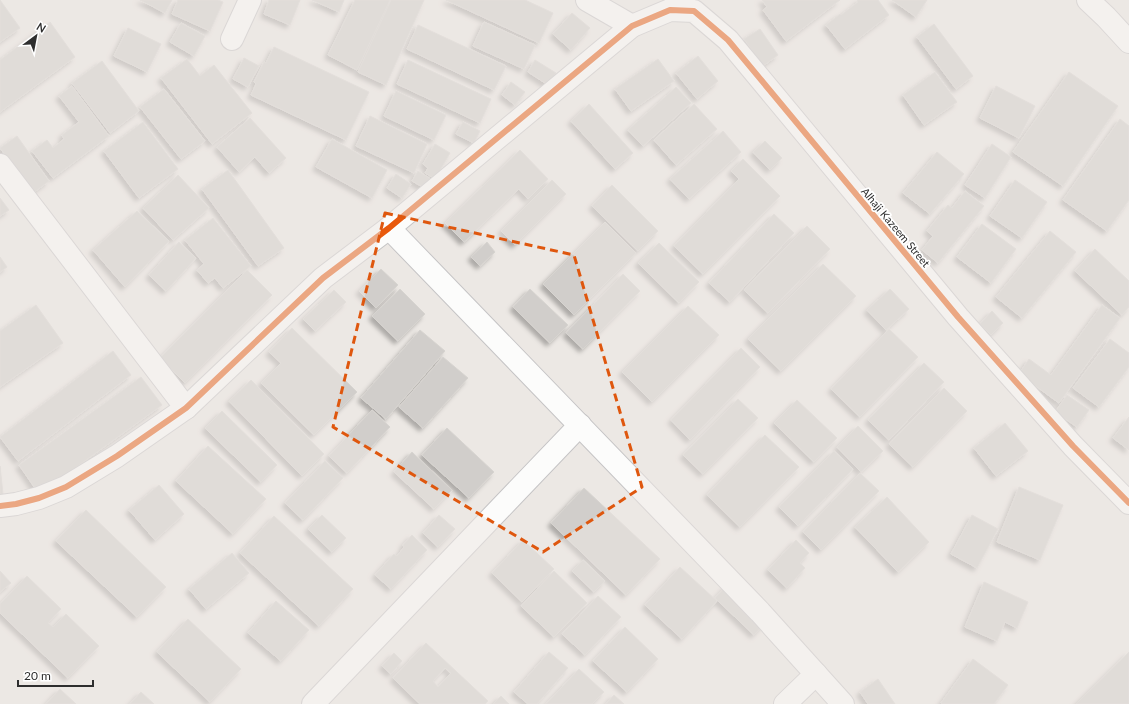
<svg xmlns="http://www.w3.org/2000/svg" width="1129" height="704" viewBox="0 0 1129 704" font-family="Lato,sans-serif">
<defs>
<filter id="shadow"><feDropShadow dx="-3.5" dy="3.5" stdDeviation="2" flood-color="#0004"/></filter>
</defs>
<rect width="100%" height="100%" fill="#ece8e4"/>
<g fill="#d1cecb" stroke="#d7d4d0" fill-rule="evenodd" filter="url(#shadow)">
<path d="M0 0 20 28 0 42Z"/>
<path d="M140 0H172L165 13Z"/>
<path d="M178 0H218L223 2 210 31 172 14Z"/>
<path d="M269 0H300L290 25 264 14Z"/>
<path d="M312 0H344L339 12Z"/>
<path d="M355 0H390L357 70 328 55Z"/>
<path d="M391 0H424L386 85 358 72Z"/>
<path d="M446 0H525L553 13 539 43Z"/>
<path d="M762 0H840L786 41 763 10 767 7Z"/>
<path d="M858 0H878L889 15 845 49 826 25 840 14 841 15 858 2 857 1Z"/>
<path d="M892 0H927L916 17Z"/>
<path d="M572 13 590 28 571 50 553 34Z"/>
<path d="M50 22 75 57 0 112V60Z"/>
<path d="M484 22 535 45 524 69 473 46Z"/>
<path d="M181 23 205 36 194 56 170 42Z"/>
<path d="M934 24 973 76 956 89 917 37Z"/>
<path d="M418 25 506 66 494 90 407 49Z"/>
<path d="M128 28 161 44 147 72 114 56Z"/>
<path d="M760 29 778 55 763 66 744 39Z"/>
<path d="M274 47 369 92 346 140 251 95 256 84 254 82 264 62 266 63Z"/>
<path d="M698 56 718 81 697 99 676 73Z"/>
<path d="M244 58 259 66 248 87 233 79Z"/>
<path d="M187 59 200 76 214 65 252 113 212 144 161 78Z"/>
<path d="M658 59 674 81 631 111 615 89Z"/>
<path d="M408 60 491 99 480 123 397 84Z"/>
<path d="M535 60 556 73 548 85 528 72Z"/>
<path d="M102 61 139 111 110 133 72 83Z"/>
<path d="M935 72 957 102 924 125 903 95Z"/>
<path d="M1069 72 1118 106 1063 186 1013 152Z"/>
<path d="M511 82 525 92 515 105 502 95Z"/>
<path d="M72 86 109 136 53 178 32 151 47 140 53 148 64 139 62 135 79 122 59 96Z"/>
<path d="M996 86 1035 106 1019 138 980 118Z"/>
<path d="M676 87 691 103 643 146 628 130Z"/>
<path d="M164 89 205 141 181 159 140 107Z"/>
<path d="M396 91 446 115 434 140 384 116Z"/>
<path d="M589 104 633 153 615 169 571 121Z"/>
<path d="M694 104 717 129 676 165 654 140Z"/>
<path d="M370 116 427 144 414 173 356 146Z"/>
<path d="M250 118 286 158 269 173 255 157 239 172 217 147Z"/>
<path d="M1120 119 1129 126V200L1107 231 1063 200Z"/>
<path d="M143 122 178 169 139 198 104 151Z"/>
<path d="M463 122 480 131 474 143 456 134Z"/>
<path d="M723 131 741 152 689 199 670 179Z"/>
<path d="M17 136 49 181 33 193 0 148Z"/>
<path d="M332 139 387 170 372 198 316 167Z"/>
<path d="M765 141 782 158 770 170 753 152Z"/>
<path d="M435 144 450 153 435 179 425 173 428 168 423 164Z"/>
<path d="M992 144 1011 157 985 198 965 185Z"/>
<path d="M520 150 548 179 528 199 519 189 464 242 445 223Z"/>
<path d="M937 152 964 174 930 214 903 193Z"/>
<path d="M743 159 780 196 703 274 674 246 739 179 731 171Z"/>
<path d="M228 170 284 248 258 266 202 189Z"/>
<path d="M418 171 431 179 426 189 412 181Z"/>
<path d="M396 174 411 184 402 198 387 188Z"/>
<path d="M178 175 209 208 173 240 143 208Z"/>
<path d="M552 180 566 194 515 245 501 231Z"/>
<path d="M1015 180 1047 202 1022 238 990 216Z"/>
<path d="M612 185 658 231 638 251 592 206Z"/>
<path d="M965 191 984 206 938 263 922 250 933 236 927 231 948 205 952 208Z"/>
<path d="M0 198 9 210 0 216Z"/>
<path d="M137 211 169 241 125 287 93 250Z"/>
<path d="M774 214 794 233 730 302 709 283Z"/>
<path d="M213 218 251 266 223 288 215 278 208 283 197 270 204 264 185 240Z"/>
<path d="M605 222 636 253 574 315 543 284Z"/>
<path d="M982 224 1016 249 991 283 957 257Z"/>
<path d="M807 226 830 249 768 313 744 290Z"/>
<path d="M1050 231 1076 252 1022 318 996 297Z"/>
<path d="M179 242 196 258 166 291 149 275Z"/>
<path d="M487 242 495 252 480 266 471 257Z"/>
<path d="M659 243 699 282 679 303 638 263Z"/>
<path d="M1095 249 1129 281V307L1122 315 1075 271Z"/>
<path d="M0 257 7 267 0 272Z"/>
<path d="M823 264 856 296 781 371 748 339Z"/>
<path d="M381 269 398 285 376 308 359 291Z"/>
<path d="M247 270 272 295 185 383 160 358Z"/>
<path d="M623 274 640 291 583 349 566 333Z"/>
<path d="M400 289 425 314 398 341 372 316Z"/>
<path d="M530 289 568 325 550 343 513 307Z"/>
<path d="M890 289 909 309 886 330 867 310Z"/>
<path d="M334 290 346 302 315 331 303 319Z"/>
<path d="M36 305 63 343 0 387V331Z"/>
<path d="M1102 305 1120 318 1059 403 1019 374 1029 359 1051 375Z"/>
<path d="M688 306 719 335 652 402 622 372Z"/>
<path d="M992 311 1003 323 991 335 980 324Z"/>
<path d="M292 328 357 392 314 435 261 383 281 363 269 352Z"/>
<path d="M889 329 918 357 860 417 831 389Z"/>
<path d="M420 330 445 351 386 419 361 398Z"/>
<path d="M1110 339 1129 353V367L1099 407 1073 388Z"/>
<path d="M741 348 760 367 690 440 671 420Z"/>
<path d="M113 351 131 375 18 461 0 437Z"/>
<path d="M443 357 468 378 423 428 399 407Z"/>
<path d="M924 363 944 382 889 440 868 420Z"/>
<path d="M141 377 162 405 39 494 19 465Z"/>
<path d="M251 380 324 454 302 476 229 401Z"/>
<path d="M944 388 967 411 913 467 889 444Z"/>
<path d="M1067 395 1089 410 1077 427 1055 412Z"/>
<path d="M738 399 758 418 703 474 683 455Z"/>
<path d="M797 400 837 438 814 462 774 423Z"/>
<path d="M372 410 390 427 347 473 329 456Z"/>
<path d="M222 411 277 465 261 482 205 428Z"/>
<path d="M1129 417V450L1113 438Z"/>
<path d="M1005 423 1028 451 996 476 974 448Z"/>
<path d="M858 426 883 451 861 472 837 447Z"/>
<path d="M447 428 494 472 469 498 422 455Z"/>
<path d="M765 435 799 467 740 527 707 495Z"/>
<path d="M208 446 266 499 233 534 176 481Z"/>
<path d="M834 451 853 469 798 526 779 507Z"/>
<path d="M412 452 452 490 434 509 394 472Z"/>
<path d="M325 461 343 478 303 520 285 503Z"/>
<path d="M0 466 3 494 0 495Z"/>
<path d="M860 473 879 491 821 550 803 532Z"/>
<path d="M159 485 184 514 155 540 129 510Z"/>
<path d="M1019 487 1063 505 1040 560 997 542Z"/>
<path d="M584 488 660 559 626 595 551 523Z"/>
<path d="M887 497 929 542 898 572 855 527Z"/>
<path d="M86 510 166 587 137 617 56 541Z"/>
<path d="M322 515 346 538 332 552 308 529Z"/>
<path d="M439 515 455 529 438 547 423 533Z"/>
<path d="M972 515 998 529 977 568 951 554Z"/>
<path d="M274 516 353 589 319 626 240 553Z"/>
<path d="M412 535 427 550 391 589 375 575 394 554 397 556 404 547 403 545Z"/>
<path d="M523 540 554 569 522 602 492 573Z"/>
<path d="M796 540 809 553 800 563 805 568 787 588 768 570Z"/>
<path d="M232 553 249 573 206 609 189 589Z"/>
<path d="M583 560 605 581 594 592 572 571Z"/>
<path d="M680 567 717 601 682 639 645 605Z"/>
<path d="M0 571 11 583 0 592Z"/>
<path d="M554 571 587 603 554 637 521 606Z"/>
<path d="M27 576 61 609 48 623 53 627 66 614 99 646 68 678 0 613V604Z"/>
<path d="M984 582 1028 602 1017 628 1005 622 997 641 965 627Z"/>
<path d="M727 585 766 622 754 635 715 598Z"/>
<path d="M598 596 621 617 585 655 562 634Z"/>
<path d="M276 601 309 630 281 661 248 633Z"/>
<path d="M188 619 241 669 210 702 157 652Z"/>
<path d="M625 627 658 659 627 692 593 661Z"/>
<path d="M426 643 488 701 485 704H420L393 678ZM445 668 451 673 438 687 433 681Z"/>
<path d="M549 652 568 668 537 704H528L514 692Z"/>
<path d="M1129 652V704H1076Z"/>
<path d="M394 653 402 661 391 674 382 666Z"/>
<path d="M973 659 1008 685 994 704H942L941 703Z"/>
<path d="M579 669 604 692 592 704H546Z"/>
<path d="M878 679 895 704H868L860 692Z"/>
<path d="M60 689 76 704H46Z"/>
<path d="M141 692 154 704H130Z"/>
<path d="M614 695 624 704H606Z"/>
<path d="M501 696 509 704H493Z"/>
</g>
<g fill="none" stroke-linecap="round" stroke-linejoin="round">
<g stroke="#c5c4c5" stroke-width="24">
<g id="minor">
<path d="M587 0 632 26"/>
<path d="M1088 0 1106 17 1129 42"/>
<path d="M232 39 250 0"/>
<path d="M0 165 186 408"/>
<path d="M389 228 760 612 843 704"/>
<path d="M0 506 16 504 39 498 66 487 117 456 186 408 323 278 389 228 632 26 670 10 694 11 728 40 958 317 1073 446 1129 503"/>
<path d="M313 704 580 425"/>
<path d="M785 704 816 674"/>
</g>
</g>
<use href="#minor" stroke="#fcfcfb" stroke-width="22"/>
<g stroke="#fff" stroke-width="8">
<path id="cycleway" d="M0 506 16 504 39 498 66 487 117 456 186 408 323 278 389 228 632 26 670 10 694 11 728 40 958 317 1073 446 1129 503"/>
</g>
<use href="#cycleway" stroke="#e8590c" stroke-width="6"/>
</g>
<path d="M0 0H1129V704H0ZM385 213 574 255 642 487 543 552 333 427Z" fill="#ece8e4" fill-opacity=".55" fill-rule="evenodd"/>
<path fill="none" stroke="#df570e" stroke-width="3" stroke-dasharray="8 5" stroke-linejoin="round" d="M385 213 574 255 642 487 543 552 333 427Z"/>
<g text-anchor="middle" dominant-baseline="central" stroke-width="3.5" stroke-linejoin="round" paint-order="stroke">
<g font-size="11" fill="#2e2e2e" stroke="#fff">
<text transform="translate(896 227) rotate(50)">Alhaji Kazeem Street</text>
</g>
</g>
<g transform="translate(36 36) rotate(32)" stroke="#ffffff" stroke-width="3" paint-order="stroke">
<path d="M0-3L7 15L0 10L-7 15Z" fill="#2e2e2e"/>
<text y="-6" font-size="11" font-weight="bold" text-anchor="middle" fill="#2e2e2e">N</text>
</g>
<path d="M18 680v6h75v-6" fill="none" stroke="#2e2e2e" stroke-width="2"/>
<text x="24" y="680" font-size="12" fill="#2e2e2e" stroke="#ffffff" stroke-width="3" paint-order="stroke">20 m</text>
</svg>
